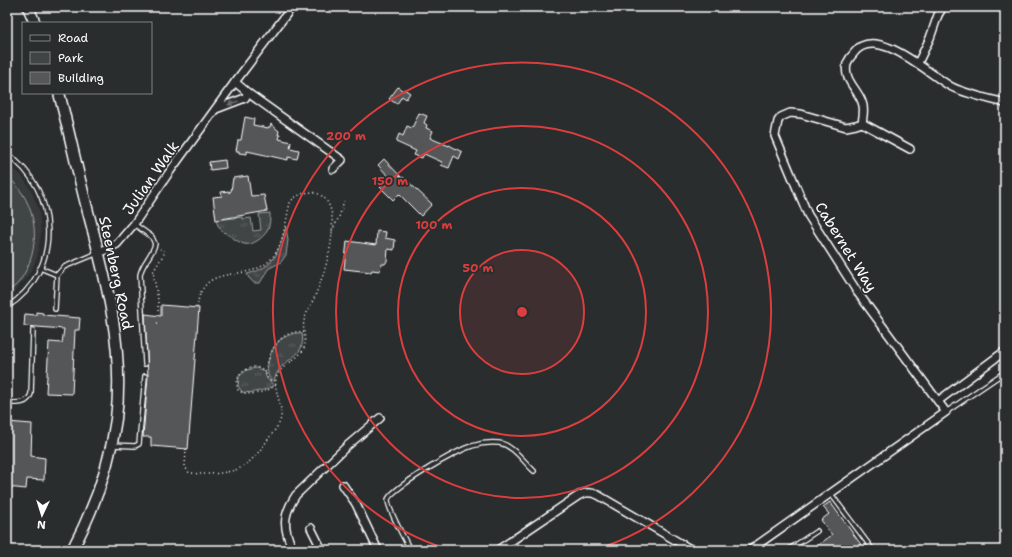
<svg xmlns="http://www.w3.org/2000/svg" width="1012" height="557" viewBox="0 0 1012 557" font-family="'Shantell Sans',sans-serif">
<defs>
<pattern id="grass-tufts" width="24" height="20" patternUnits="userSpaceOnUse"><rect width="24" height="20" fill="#414445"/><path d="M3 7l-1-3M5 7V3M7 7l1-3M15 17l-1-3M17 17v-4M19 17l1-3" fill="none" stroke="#5e6061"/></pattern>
</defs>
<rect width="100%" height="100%" fill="#2a2d2e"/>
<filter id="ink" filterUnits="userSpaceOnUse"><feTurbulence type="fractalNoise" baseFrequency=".025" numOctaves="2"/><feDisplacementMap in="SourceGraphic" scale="8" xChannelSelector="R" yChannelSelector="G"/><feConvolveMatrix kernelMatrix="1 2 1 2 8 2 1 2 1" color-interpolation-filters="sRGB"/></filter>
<g filter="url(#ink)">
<path fill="#373a3b" d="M7 163 21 175 31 190 39 210 41 233 37 258 31 271 15 291 7 299Z"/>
<g fill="url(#grass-tufts)" stroke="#a0a2a2">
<path d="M270 213C270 219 270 226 267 231 263 238 252 246 244 244 239 242 234 239 230 236 223 232 218 228 216 220L243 217V219L251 218 253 231 261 230 259 214Z"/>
<path d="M286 227 288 240 286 255 281 262 268 269 260 283H254L249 278 247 274C275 268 279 251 286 227Z"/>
<path d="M295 333H302C307 362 279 355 274 382 261 375 270 350 278 342 283 337 289 335 295 333Z"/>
<path d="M256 368 265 371 266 377 274 386C264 390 253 394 242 392L238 386 239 376 247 370Z"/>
</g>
<path fill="#414445" stroke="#a0a2a2" d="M7 176C39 203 43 249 19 282 16 286 11 289 7 292Z"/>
<g fill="#555758" stroke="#fff">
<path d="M398 87 403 91 404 89 410 93 406 99 402 96 397 104 389 99Z"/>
<path d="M419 113 427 116 424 123 427 125 426 128 433 131 430 138 449 146V145L462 152 459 159 454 156 449 168 441 165 442 162 424 154 422 158 414 155 416 151 396 142 399 134 403 136 407 126 412 128Z"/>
<path d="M245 117 254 119 253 125 268 128V127H270L271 124 279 131 278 135H280L279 139 291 142 290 148 299 150 297 159 288 157V160L247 151V154L239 153V151H236L238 140H241Z"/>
<path d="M384 159 402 178 403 177 432 204 421 216 399 194 393 200 380 187 390 178 378 165Z"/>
<path d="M225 160 226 168 210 170 209 162Z"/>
<path d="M248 176 251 196 264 195 267 211 216 220 213 197 222 196 221 192 229 191V193L231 191 233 178Z"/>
<path d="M377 231 386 232 385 238 395 240 394 250 388 249 387 261 385 264H381L380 271 372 270 371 272 344 269 347 241 376 245Z"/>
<path d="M161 305 199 308 188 449 151 446V437H143L148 376 145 314 161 316Z"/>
<path d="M36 312 43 313V315L80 318 79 330H75L72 394 46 393 49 342 62 343 64 329 24 326 25 314 36 315Z"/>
<path d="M7 422 32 424 31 456 45 458 44 480 27 479 26 489 7 487Z"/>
<path d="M830 502 865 550H811L832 535 821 520 829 514 823 507Z"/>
</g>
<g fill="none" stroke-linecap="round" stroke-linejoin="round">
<g stroke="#fff" stroke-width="6">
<g id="lane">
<path d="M7 154C60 190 63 272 7 307"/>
<path d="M134 224 152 237 155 244C152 256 142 263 140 275L145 364"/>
<path d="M40 268 57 275"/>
<path d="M55 309 57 275 64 267 98 253"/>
<path d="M7 403C17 403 27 405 31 394L33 330"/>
<path d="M946 412 1005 372"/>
<path d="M112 445 135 446 139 444 145 376"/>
<path d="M831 494 873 550"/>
<path d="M410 550C405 539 388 510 388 500 388 490 459 449 472 446 481 443 489 442 499 443 513 445 524 462 534 471"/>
<path d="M788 550 817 531"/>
</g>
</g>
<g stroke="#fff" stroke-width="10">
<g id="street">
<path d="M918 63 930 38 938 15 943 7"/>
<path d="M235 82 248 93 342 160 333 169"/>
<path d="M216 109 245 98 248 93"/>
<path d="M862 123 910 149"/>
<path d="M99 253 117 244 134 224 168 174 235 82 292 7"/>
<path d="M938 401 1005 351"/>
<path d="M343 485 356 504 378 550"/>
<path d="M311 528 322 550"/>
<path d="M293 550C283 528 282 516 296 495L347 446 380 418"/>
<path d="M498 550 578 496C584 492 591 492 598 495L692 550"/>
<path d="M750 550 946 412 858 293 808 215 775 136 778 121 781 117 790 113 801 114 846 127 856 125 862 123C863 116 865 109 862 102 857 88 843 80 847 63 849 59 851 56 854 53 875 23 930 75 950 86 962 93 990 99 1005 103"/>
</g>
</g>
<g stroke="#fff" stroke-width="13">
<g id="secondary">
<path d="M28 7 35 23"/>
<path d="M59 93C69 131 77 170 87 208 105 276 125 347 116 419 110 465 94 509 72 550"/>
</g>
</g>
<g stroke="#fff" stroke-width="1.5" stroke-dasharray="1 3" stroke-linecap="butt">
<path d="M332 231 339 217 344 201"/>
<path d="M158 315V300L153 272 165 252 160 249"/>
<path d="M157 323H160"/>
<path d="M266 370C262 369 258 367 253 367 242 369 234 379 238 390 248 398 267 392 276 385 273 383 268 380 267 377 264 371 267 364 269 358 275 342 285 330 304 332"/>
<path d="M186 449 185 466 188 472C201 476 230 474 242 467 253 461 262 448 269 438 273 432 280 425 281 417 283 404 272 389 277 376 283 363 299 360 304 348 307 340 302 330 304 321 306 312 312 304 315 296 325 272 334 244 332 217 331 201 319 187 302 194 297 196 293 198 290 203 286 219 283 246 272 258 248 286 202 258 197 308"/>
</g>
<use href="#lane" stroke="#2a2d2e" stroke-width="3.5"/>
<use href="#street" stroke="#2a2d2e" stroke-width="7"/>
<use href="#secondary" stroke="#2a2d2e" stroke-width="10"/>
</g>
<defs><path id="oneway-solid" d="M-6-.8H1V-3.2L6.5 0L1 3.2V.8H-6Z"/></defs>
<use fill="#6a6c6d" href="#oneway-solid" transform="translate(233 103) rotate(160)"/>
</g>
<circle cx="522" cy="312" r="62" fill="#da3e3e" fill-opacity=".12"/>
<g fill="none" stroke="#da3e3e" stroke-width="2">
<circle cx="522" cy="312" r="62"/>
<circle cx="522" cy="312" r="124"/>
<circle cx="522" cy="312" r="186"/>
<path d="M447 549A249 249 0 1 1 597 549"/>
</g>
<g text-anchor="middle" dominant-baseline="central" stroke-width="3.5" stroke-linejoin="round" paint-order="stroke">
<g font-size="15" fill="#fff" stroke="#2a2d2e">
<text transform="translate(151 178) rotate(-55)">Julian Walk</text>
<text transform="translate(846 247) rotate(58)">Cabernet Way</text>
<text transform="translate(116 273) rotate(78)">Steenberg Road</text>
</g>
</g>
<circle cx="522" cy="312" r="6" fill="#da3e3e" stroke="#2a2d2e" stroke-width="2"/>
<g font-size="12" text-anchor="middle" font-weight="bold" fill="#da3e3e" stroke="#2a2d2e" stroke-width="3.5" stroke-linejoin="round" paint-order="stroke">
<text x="346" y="140">200 m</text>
<text x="390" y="185">150 m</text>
<text x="434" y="229">100 m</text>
<text x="478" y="272">50 m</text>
</g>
<rect width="1012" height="557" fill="none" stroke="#2a2d2e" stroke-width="24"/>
<rect x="12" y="12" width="988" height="533" fill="none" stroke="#fff" stroke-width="1.5" filter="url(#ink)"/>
<rect x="22" y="22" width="130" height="72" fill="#2a2d2e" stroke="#7f8182"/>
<rect x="30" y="35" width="20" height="6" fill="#2a2d2e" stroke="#7f8182"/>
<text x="58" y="42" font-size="12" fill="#ffffff">Road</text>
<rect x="30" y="52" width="20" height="12" fill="#414445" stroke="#7f8182"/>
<text x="58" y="62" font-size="12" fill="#ffffff">Park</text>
<rect x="30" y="72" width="20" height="12" fill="#555758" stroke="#7f8182"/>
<text x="58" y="82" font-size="12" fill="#ffffff">Building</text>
<g transform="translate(42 515) rotate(184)" stroke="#2a2d2e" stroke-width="3" paint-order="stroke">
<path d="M0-3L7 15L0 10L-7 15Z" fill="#ffffff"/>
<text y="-6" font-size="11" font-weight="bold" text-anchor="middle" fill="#ffffff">N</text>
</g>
</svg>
